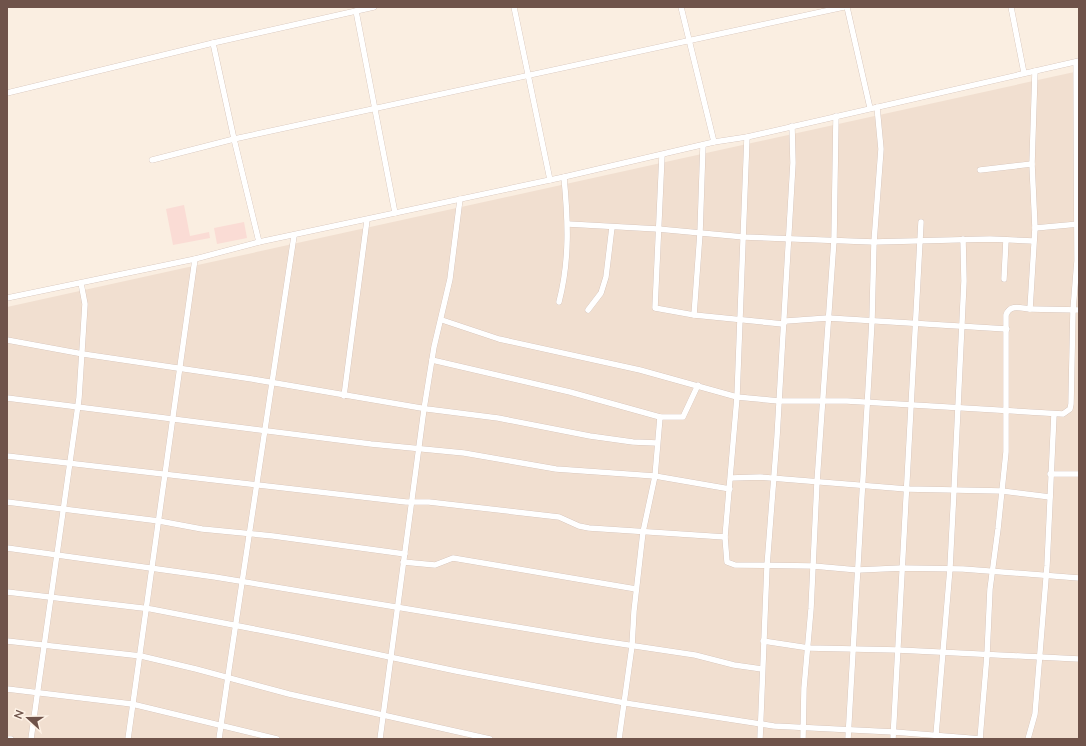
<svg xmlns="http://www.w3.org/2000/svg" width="1086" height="746" viewBox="0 0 1086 746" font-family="Lato,sans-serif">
<rect width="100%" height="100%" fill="#faeee1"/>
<path fill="#f1dfd0" d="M1079 71V739H7V307Z"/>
<g fill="#fadcd5">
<path d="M184 205 190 236 209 232 210 238 173 245 166 209Z"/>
<path d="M244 222 247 238 217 244 214 228Z"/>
</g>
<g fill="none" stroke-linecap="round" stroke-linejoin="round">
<g stroke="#ccb7ac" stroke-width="6">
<g id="street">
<path d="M514 7 550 180"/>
<path d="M681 7 714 142"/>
<path d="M847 7 870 108"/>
<path d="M1011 7 1024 73"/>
<path d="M356 11 395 213"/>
<path d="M213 43 234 139 259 242"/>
<path d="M7 93 213 43 374 7"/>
<path d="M662 155 655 308 694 315 783 324 786 321 828 318 1007 329"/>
<path d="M152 160 234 139 844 7"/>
<path d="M980 170 1032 164"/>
<path d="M568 224 658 229 744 237 874 242 990 239 1033 241"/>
<path d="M1035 228 1079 224"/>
<path d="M1004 279 1006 240"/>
<path d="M7 298 195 259 259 242 564 177 714 142 747 137 1079 61"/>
<path d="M559 302C570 260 568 219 564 177"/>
<path d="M1030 309 1079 310"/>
<path d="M588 310 601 293 606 277 612 227"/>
<path d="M694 315 700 233 703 145"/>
<path d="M442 320 499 339 640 370 737 397 779 401H847L1063 414 1070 409 1071 404 1073 310 1077 261 1076 62"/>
<path d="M7 340 83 354 252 379 427 409 498 418 590 436 633 442 657 443"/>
<path d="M432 360 570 392 660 417H683L698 385"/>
<path d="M344 396 367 220"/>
<path d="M7 398 371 444 464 453 556 469 655 476 730 489"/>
<path d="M7 456 406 502H429L559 517 579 526 589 528 725 537 737 397 747 137"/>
<path d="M1050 474H1079"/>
<path d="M731 478 760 477 907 489 1002 491 1050 497"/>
<path d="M7 502 159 521 202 529 273 536 405 554"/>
<path d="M725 537 727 562 735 565 813 566 858 570 902 568 963 569 1079 578"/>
<path d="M7 548 215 577 595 640 695 655 734 665 762 669"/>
<path d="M403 562 435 565 453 558 636 589"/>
<path d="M7 592 151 609 295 637 456 671 625 703 774 726 894 732 981 739"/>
<path d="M7 641 141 656 196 669 289 694 490 739"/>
<path d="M763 641 809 648 898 650 1079 659"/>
<path d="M7 689 132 704 277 739"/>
<path d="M936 735 950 568 954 490 964 281 963 239"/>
<path d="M7 739H11"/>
<path d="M31 739 79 398 85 304 81 283"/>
<path d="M128 739 195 259"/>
<path d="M219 739C243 571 268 403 294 236"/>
<path d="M380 739 424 409 434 347 450 279 460 199"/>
<path d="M619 739 632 646 634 611 643 532 655 476 660 417"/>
<path d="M760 739 767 566 777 437 793 163 792 126"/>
<path d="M803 739 804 688 811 609 817 482 834 240 836 116"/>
<path d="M848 739 872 321 874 242 881 149 877 107"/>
<path d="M893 739 921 222"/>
<path d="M980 739 987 655 990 589 998 529 1006 452V315C1010 304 1020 308 1030 309L1035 228 1032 164 1035 71"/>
<path d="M1028 739 1035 714 1047 566 1054 414"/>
</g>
</g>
<use href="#street" stroke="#fff" stroke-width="5.5"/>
</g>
<rect width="1086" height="746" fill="none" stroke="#6f534a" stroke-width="16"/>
<g transform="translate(28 718) rotate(291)" stroke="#fef2e6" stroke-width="3" paint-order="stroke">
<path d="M0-3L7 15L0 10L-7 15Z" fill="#6f534a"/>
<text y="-6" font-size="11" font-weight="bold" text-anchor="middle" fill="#6f534a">N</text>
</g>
</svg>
